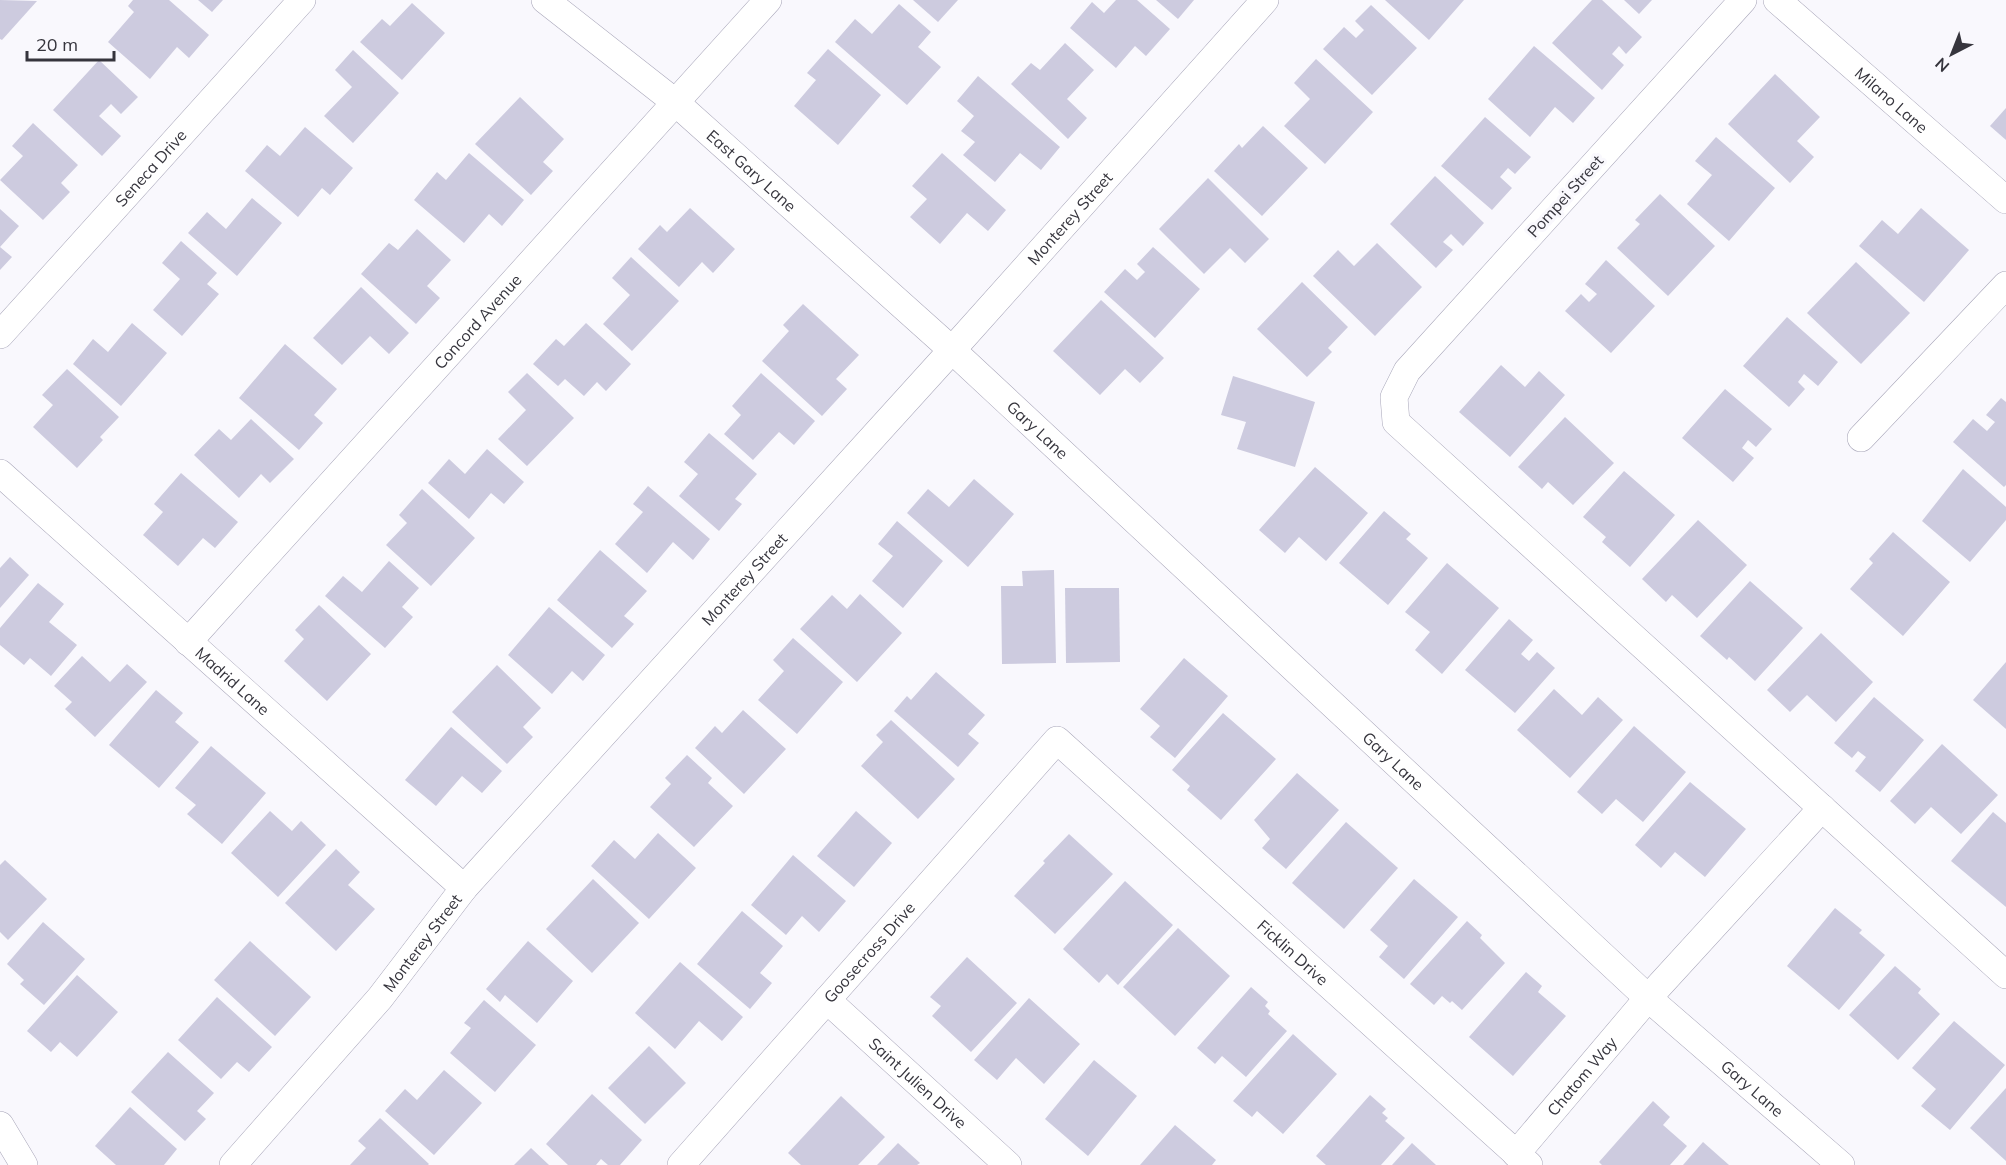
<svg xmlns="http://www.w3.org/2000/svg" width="2006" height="1165" viewBox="0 0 2006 1165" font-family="Mulish,sans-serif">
<rect width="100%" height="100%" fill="#f9f8fd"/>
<g fill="#cdcbdf">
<path d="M0 0 37 1 2 40 0 39Z"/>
<path d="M133 0H169L209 35 189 58 177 47 150 79 108 42 134 12 128 6Z"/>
<path d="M198 0H223L212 12Z"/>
<path d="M913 0H958L938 22Z"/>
<path d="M1116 0H1137L1170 29 1146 56 1135 46 1116 68 1070 28 1092 2 1104 13Z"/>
<path d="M1156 0H1194L1178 19Z"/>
<path d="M1385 0H1464L1429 40Z"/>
<path d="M1592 0H1602L1642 37 1626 54 1619 46 1612 54 1624 65 1602 90 1552 43Z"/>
<path d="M1624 0H1652L1639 14Z"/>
<path d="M412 3 445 33 402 80 360 42 382 19 390 26Z"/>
<path d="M899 4 931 32 918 47 941 67 907 105 835 42 855 19 872 34Z"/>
<path d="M1371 5 1417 48 1372 95 1323 49 1344 27 1356 38 1364 30 1355 21Z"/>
<path d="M1065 43 1094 70 1067 99 1087 118 1068 139 1011 84 1031 63 1040 70Z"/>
<path d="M1534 46 1595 98 1573 123 1555 107 1530 137 1488 99Z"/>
<path d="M828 49 881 95 838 145 794 106 816 80 807 73Z"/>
<path d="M353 50 399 93 353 143 324 116 352 87 335 70Z"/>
<path d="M1316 59 1373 112 1325 164 1284 126 1310 99 1294 83Z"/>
<path d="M99 60 138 97 121 114 111 104 99 116 121 136 102 156 53 110Z"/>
<path d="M1775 74 1820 117 1797 141 1814 157 1790 183 1728 124Z"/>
<path d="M978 76 1060 147 1041 170 1020 153 995 182 963 155 975 142 961 131 974 116 957 101Z"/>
<path d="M520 97 564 139 543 162 553 171 531 195 475 144Z"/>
<path d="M2006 108V140L1990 126Z"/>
<path d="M1485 117 1531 157 1515 174 1508 168 1500 177 1512 188 1492 210 1441 166Z"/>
<path d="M33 123 78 165 61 183 70 192 43 220 0 180 23 156 12 146Z"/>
<path d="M1263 126 1308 168 1262 216 1214 171 1239 144 1242 148Z"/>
<path d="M305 127 353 168 330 195 322 188 298 217 245 171 267 145 280 156Z"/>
<path d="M1716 137 1775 188 1729 241 1687 204 1712 175 1695 161Z"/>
<path d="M469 153 524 200 502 226 489 214 464 243 414 200 437 172 446 180Z"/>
<path d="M942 153 1006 210 988 231 967 213 940 244 910 217 927 199 912 186Z"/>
<path d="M1435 176 1484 223 1463 246 1451 234 1443 242 1453 250 1436 268 1390 224Z"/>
<path d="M1208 178 1269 239 1245 263 1230 248 1204 274 1159 229Z"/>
<path d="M1660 194 1715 246 1668 296 1617 248 1640 224 1635 220Z"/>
<path d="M252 198 282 223 237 276 188 233 207 212 226 229Z"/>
<path d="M690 208 735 249 713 273 702 262 679 287 638 249 660 225 667 232Z"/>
<path d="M1921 208 1969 250 1924 302 1859 246 1882 220 1898 234Z"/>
<path d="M0 209 19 226 0 247 12 257 0 270Z"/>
<path d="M417 229 451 260 427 286 440 298 416 324 361 274 389 243 398 250Z"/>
<path d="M181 241 217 273 207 284 219 294 182 336 153 310 180 279 162 263Z"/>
<path d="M1377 243 1422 287 1375 336 1313 276 1338 250 1354 266Z"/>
<path d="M1153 247 1200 289 1155 338 1104 292 1125 269 1137 280 1145 272 1137 264Z"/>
<path d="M631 257 679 301 632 351 603 324 630 295 612 278Z"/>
<path d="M1606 260 1655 306 1611 353 1565 311 1581 294 1589 302 1597 294 1585 284Z"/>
<path d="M1856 262 1910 313 1861 364 1807 313Z"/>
<path d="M1302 282 1348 327 1328 348 1332 352 1307 377 1257 329Z"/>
<path d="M361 287 409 333 389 354 370 336 342 365 313 338Z"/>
<path d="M1101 300 1164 358 1140 383 1125 369 1100 395 1053 351Z"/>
<path d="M803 304 859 355 836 379 847 389 822 416 762 361 789 331 783 325Z"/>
<path d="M1787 317 1838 362 1818 386 1804 374 1798 382 1805 389 1789 407 1743 366Z"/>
<path d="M132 323 167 353 121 406 73 364 93 339 108 352Z"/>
<path d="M586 323 631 364 606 391 597 382 584 396 565 379 558 386 533 364 556 339 564 346Z"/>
<path d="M285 344 337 389 314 415 323 423 299 450 239 398Z"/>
<path d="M1501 365 1525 387 1539 371 1565 395 1510 457 1459 412Z"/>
<path d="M67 369 119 417 100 437 103 440 77 468 33 427 53 405 42 395Z"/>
<path d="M527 373 574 418 527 466 498 439 526 410 508 392Z"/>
<path d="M761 373 815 421 794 445 779 432 753 460 724 434 741 415 732 406Z"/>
<path d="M1233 376 1315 402 1295 467 1237 449 1246 422 1221 415Z"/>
<path d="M1725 389 1772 429 1756 447 1748 440 1742 448 1754 458 1733 482 1682 438Z"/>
<path d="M2001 398 2006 402V485L2004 487 1953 442 1973 419 1987 431 1995 422 1986 415Z"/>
<path d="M1565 417 1614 463 1573 505 1548 482 1542 489 1518 467Z"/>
<path d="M251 419 294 459 270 483 261 474 239 498 194 455 219 429 231 440Z"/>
<path d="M709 433 757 474 735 499 742 504 719 531 679 496 698 474 684 462Z"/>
<path d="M487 449 524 482 504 504 491 493 469 519 428 483 449 459 465 474Z"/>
<path d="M1315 467 1368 513 1326 561 1299 537 1285 553 1259 530Z"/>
<path d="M1963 469 2006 507V520L1970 562 1922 521Z"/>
<path d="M1624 471 1675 515 1630 567 1602 542 1606 537 1583 517Z"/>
<path d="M181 473 238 522 215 548 203 538 178 566 143 535 163 512 154 504Z"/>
<path d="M974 479 1014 514 968 567 907 513 928 489 949 507Z"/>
<path d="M648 486 710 539 693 560 673 542 647 573 615 544 643 512 633 504Z"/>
<path d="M422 489 475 538 431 586 386 545 407 523 399 515Z"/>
<path d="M1384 511 1411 534 1406 539 1428 558 1388 605 1339 563Z"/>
<path d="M1698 520 1747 565 1697 618 1672 595 1666 602 1642 579Z"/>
<path d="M897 521 943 561 903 608 872 581 893 556 878 544Z"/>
<path d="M1893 532 1950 582 1903 636 1850 589 1873 563 1869 559Z"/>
<path d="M600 550 647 591 624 616 634 624 612 648 557 600Z"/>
<path d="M10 557 29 575 0 608V568Z"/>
<path d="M389 561 419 588 402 607 413 617 385 648 325 596 343 576 362 592Z"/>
<path d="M1447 563 1499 608 1442 674 1415 650 1430 632 1405 612Z"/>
<path d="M1054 570 1056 663 1002 664 1001 586H1023L1022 571Z"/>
<path d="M1750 581 1803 628 1755 681 1729 657 1727 660 1700 636Z"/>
<path d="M38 583 64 604 49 622 77 645 51 676 30 658 24 665 0 645V628Z"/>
<path d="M1065 588H1119L1120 662 1066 663Z"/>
<path d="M860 594 902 633 857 682 800 629 832 595 847 609Z"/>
<path d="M319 605 371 654 327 701 284 661 304 639 295 630Z"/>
<path d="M549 607 605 655 583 681 572 671 552 694 508 655Z"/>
<path d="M1509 619 1533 640 1521 654 1529 661 1537 652 1555 668 1515 713 1465 670Z"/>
<path d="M1821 633 1873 682 1836 722 1807 695 1790 712 1767 690Z"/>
<path d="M793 638 843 682 797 734 758 700 784 671 773 660Z"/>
<path d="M82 656 110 682 127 664 147 682 95 737 65 709 72 702 54 686Z"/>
<path d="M1184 658 1228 696 1175 758 1150 737 1160 726 1140 709Z"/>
<path d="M2006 662V729L1973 700Z"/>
<path d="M497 665 541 708 523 727 533 737 507 764 452 712Z"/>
<path d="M936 672 985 715 968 734 979 743 958 767 894 711 907 696 911 700Z"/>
<path d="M1554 689 1582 715 1598 697 1623 720 1570 778 1517 730Z"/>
<path d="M156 690 183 713 175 722 199 742 159 788 109 745Z"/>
<path d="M1874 697 1924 740 1880 792 1855 771 1866 757 1858 751 1852 758 1834 743Z"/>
<path d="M743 710 786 749 744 794 695 748 715 726 722 733Z"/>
<path d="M1223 713 1276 759 1221 820 1187 790 1190 786 1172 770Z"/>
<path d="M891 720 955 779 918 819 861 766 883 742 876 735Z"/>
<path d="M1634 726 1686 772 1643 822 1616 799 1602 814 1577 792Z"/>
<path d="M451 727 502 771 482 793 462 776 436 806 405 780Z"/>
<path d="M1942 744 1998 795 1961 834 1931 807 1915 824 1890 801Z"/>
<path d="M211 746 266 793 222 844 187 814 196 805 175 788Z"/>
<path d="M687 755 712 778 708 783 733 806 694 847 650 807 671 784 665 778Z"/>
<path d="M1297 773 1339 810 1286 869 1262 848 1270 839 1254 820Z"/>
<path d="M1690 782 1746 829 1705 877 1675 852 1661 868 1635 845Z"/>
<path d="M270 811 292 831 301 821 326 845 278 897 231 853Z"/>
<path d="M856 811 892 843 854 887 817 856Z"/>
<path d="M1993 812 2006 823V907L1951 861Z"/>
<path d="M1346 822 1398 868 1344 929 1292 883Z"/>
<path d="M658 833 696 868 649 919 591 866 614 840 635 859Z"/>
<path d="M1069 834 1113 874 1055 934 1014 896 1045 863 1043 861Z"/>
<path d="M336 849 360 872 348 885 375 909 336 951 285 903Z"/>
<path d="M793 855 846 901 819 932 802 916 786 935 751 905Z"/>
<path d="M5 860 47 899 8 940 0 932V865Z"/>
<path d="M593 879 639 923 592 973 546 929Z"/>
<path d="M1414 879 1458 917 1404 979 1379 957 1388 946 1370 930Z"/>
<path d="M1125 881 1173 925 1118 985 1107 974 1099 983 1063 949Z"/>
<path d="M1835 908 1862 930 1859 933 1885 955 1839 1010 1787 966Z"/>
<path d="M742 911 783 946 760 973 772 983 750 1009 697 964Z"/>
<path d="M1467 921 1482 935 1480 938 1505 963 1462 1010 1452 1001 1450 1003 1442 996 1434 1005 1410 984Z"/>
<path d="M43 922 85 959 44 1005 20 984 24 980 7 964Z"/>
<path d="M1178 928 1230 976 1175 1036 1123 987Z"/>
<path d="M250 941 311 997 275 1036 214 980Z"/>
<path d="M528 941 573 981 537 1023 505 995 500 1002 486 989Z"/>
<path d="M967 957 1017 1003 971 1052 932 1016 941 1006 930 997Z"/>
<path d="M680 962 743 1017 722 1041 699 1021 675 1049 635 1013Z"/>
<path d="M1895 966 1921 989 1918 993 1940 1014 1898 1060 1849 1015Z"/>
<path d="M1526 972 1542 986 1538 992 1566 1016 1513 1076 1469 1037Z"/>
<path d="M77 975 118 1012 77 1057 60 1042 51 1052 27 1031Z"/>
<path d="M1251 987 1268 1002 1265 1006 1270 1011 1268 1014 1287 1031 1246 1077 1222 1056 1215 1064 1197 1048Z"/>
<path d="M217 997 272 1047 249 1072 237 1062 221 1079 178 1040Z"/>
<path d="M1029 998 1080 1044 1044 1084 1016 1058 997 1080 974 1060Z"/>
<path d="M484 1000 536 1045 495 1092 450 1053 471 1028 464 1023Z"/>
<path d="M1954 1021 2005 1065 1950 1130 1921 1106 1936 1089 1912 1068Z"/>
<path d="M1293 1034 1337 1074 1283 1134 1257 1111 1252 1117 1233 1101Z"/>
<path d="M649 1046 686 1083 645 1124 608 1088Z"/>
<path d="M168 1052 214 1093 197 1111 206 1119 185 1141 131 1092Z"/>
<path d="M1094 1060 1137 1096 1088 1156 1045 1119Z"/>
<path d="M444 1070 482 1103 434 1155 385 1111 405 1089 417 1100Z"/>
<path d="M2006 1088V1161L1970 1128Z"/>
<path d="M592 1094 642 1140 620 1165H608L601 1159 596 1165H568L546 1144Z"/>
<path d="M1370 1095 1386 1109 1382 1113 1388 1118 1385 1121 1405 1138 1381 1165H1326L1316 1156Z"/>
<path d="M841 1096 885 1137 858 1165H801L788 1153Z"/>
<path d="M1653 1101 1670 1117 1663 1125 1687 1146 1670 1165H1602L1599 1162Z"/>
<path d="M130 1107 177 1149 164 1165H116L95 1146Z"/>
<path d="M380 1118 429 1164 428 1165H350L366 1148 358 1141Z"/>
<path d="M1175 1125 1216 1160 1212 1165H1140Z"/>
<path d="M1703 1142 1729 1165H1683Z"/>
<path d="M898 1143 920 1163 917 1165H877Z"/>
<path d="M1412 1143 1436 1165H1392Z"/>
<path d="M531 1148 549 1165H514Z"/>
</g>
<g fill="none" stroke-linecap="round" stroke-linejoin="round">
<g stroke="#a8a6b9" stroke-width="28">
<g id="minor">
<path id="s1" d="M545 0 675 102 952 350 1648 998 1841 1165"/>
<path d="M1743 0 1407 371 1394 397 1396 422 2006 975"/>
<path id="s2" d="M1777 0 2006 200"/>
<path id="s3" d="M0 335 302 0"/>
<path d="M1861 438 2006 285"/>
<path id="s4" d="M0 473 464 888"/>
<path id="s5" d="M188 642 768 0"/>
<path id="s6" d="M827 1000 1008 1165"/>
<path d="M0 1125 24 1165"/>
<path id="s7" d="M1516 1154 1648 998 1822 808"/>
<path id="s8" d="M233 1165 380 998 464 888 952 350 1265 0"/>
<path id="s9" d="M681 1165 1057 740 1529 1165"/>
</g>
</g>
<use href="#minor" stroke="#fff" stroke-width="27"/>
</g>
<g text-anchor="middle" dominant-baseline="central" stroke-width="6" stroke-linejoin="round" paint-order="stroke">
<g font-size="16" fill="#36353d" stroke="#f9f8fd">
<text stroke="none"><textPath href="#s2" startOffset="152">Milano Lane</textPath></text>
<text stroke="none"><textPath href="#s3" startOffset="225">Seneca Drive</textPath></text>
<text stroke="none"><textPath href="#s1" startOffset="268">East Gary Lane</textPath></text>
<text transform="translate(1565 196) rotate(-48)">Pompei Street</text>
<text stroke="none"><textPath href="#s8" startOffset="1264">Monterey Street</textPath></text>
<text stroke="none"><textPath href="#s5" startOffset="432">Concord Avenue</textPath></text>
<text stroke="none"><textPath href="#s1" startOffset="654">Gary Lane</textPath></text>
<text stroke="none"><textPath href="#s8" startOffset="778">Monterey Street</textPath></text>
<text stroke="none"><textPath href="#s4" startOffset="312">Madrid Lane</textPath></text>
<text stroke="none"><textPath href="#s1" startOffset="1140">Gary Lane</textPath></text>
<text stroke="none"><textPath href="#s8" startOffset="292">Monterey Street</textPath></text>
<text stroke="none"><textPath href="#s9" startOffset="284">Goosecross Drive</textPath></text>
<text stroke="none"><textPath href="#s9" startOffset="885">Ficklin Drive</textPath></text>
<text stroke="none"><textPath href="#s7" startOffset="102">Chatom Way</textPath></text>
<text stroke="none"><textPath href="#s6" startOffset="123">Saint Julien Drive</textPath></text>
<text stroke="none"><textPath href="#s1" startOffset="1626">Gary Lane</textPath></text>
</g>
</g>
<g transform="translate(1952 54) rotate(222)" stroke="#f9f8fd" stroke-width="4.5" paint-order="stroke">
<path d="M0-4.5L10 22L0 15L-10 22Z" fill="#36353d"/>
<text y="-9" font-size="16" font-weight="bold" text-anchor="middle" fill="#36353d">N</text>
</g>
<path d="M27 51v9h87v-9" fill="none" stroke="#36353d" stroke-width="3"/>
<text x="36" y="51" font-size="18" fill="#36353d" stroke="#f9f8fd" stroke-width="4.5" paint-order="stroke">20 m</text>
</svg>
